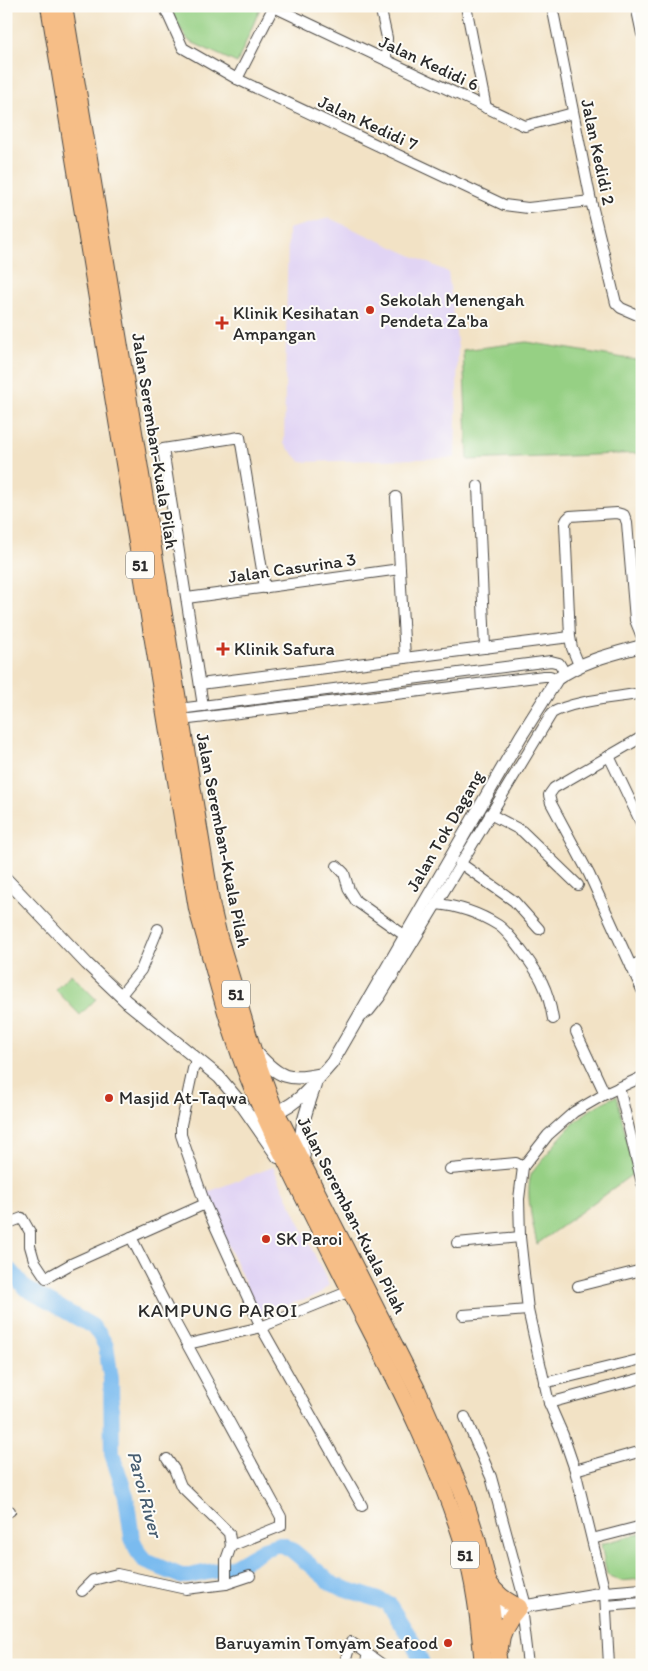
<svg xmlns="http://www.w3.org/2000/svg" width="648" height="1671" viewBox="0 0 648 1671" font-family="Itim,sans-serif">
<rect width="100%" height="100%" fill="#fdfcf7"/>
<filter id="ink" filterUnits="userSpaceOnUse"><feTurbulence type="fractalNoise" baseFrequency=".02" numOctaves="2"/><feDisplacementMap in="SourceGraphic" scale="10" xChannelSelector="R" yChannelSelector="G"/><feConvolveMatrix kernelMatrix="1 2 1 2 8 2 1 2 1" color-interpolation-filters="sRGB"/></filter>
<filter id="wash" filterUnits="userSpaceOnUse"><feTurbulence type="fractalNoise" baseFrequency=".0096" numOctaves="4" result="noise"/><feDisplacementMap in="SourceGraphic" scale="20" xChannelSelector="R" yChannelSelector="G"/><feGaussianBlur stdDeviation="1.12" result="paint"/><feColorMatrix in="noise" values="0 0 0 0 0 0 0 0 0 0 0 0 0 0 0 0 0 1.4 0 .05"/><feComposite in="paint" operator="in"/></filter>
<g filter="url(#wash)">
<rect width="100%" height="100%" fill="#f2e2c5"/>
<g fill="#e1d4f4">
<path d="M329 218 448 272 458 348 455 458 301 462 284 444 288 229Z"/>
<path d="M273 1167 329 1285 318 1295 259 1315 205 1193Z"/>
</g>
<g fill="#96d084" stroke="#607e58">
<path d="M170 6H261L237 63 189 41 174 19Z"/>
<path d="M527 342 642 361V453L468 460 463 350Z"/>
<path d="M71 974 96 999 80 1015 55 989Z"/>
<path d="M617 1096 634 1173 537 1244C533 1225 525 1193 531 1175 534 1169 541 1162 545 1157 565 1130 585 1108 617 1096Z"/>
<path d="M642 1533V1579L621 1581 607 1575 601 1544Z"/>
</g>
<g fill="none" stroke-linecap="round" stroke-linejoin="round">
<path stroke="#7abbef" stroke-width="16" d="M6 1268 13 1273 25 1288 92 1326 99 1334 106 1346 111 1379 112 1454 126 1496 132 1538 138 1552 145 1561 181 1576H189L233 1567 264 1549 276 1545H283L293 1551 334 1585 388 1603 411 1639 423 1665"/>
</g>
</g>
<g filter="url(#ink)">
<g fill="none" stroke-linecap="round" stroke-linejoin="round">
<g stroke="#494642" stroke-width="12">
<g id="minor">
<path d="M164 6 183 48 237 79 504 205 528 208 591 201"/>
<path d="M380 6 387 38 386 60"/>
<path d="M466 6 486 108"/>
<path d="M552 6 591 201 616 303 621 308 642 317"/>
<path d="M636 6 642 34"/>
<path d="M274 7 525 126 573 113"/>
<path d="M237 79 274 6"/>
<path d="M478 486 485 648"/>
<path d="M396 497 405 658"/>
<path d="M187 598 400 569"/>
<path d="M579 665 572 648 570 637 565 523 567 519 570 516 617 513 624 515 627 523 635 620 642 637"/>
<path d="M200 684 570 637"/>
<path d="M203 706 163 449 240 437 265 588"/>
<path d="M179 709 551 661 559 663 565 673"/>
<path d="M181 720 544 676H550L557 679"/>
<path d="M642 737 554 788 549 795 551 803 589 874 642 990"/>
<path d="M609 756 642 825"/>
<path d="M490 814 522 831 578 885"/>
<path d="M460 863 514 901 539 929"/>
<path d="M337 866 344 873 349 890 356 901 404 935"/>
<path d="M436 904C458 906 479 913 498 925 509 932 536 969 542 982 548 994 551 1007 553 1019"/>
<path d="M631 966 642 961"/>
<path d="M120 996 141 970 158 929"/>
<path d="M361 1016 369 1011 380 997 552 713C574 700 616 698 642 693"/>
<path d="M576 1032 605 1094"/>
<path d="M198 1061 193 1069 181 1125V1135L205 1204 261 1327 362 1506"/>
<path d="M619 1087 642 1183"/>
<path d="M450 1169 516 1163 523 1167"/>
<path d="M6 1224 22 1218 30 1232V1246L34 1260 46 1278 71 1264 205 1204"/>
<path d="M131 1237 170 1313 281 1517V1526L231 1546"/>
<path d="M457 1243 520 1237"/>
<path d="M578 1286 642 1270"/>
<path d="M463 1315 528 1310"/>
<path d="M188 1344 261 1327 355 1289"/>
<path d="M544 1383 642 1359"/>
<path d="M549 1403 642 1378"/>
<path d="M465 1417 491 1477 526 1606"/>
<path d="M167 1459 174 1469 181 1486 229 1533 231 1546 226 1560V1584"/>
<path d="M575 1470 642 1451"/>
<path d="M6 1513 10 1511"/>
<path d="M592 1539 642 1526"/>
<path d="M82 1591 93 1580 117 1574 186 1589 226 1584 250 1576"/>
<path d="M606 1606 642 1603"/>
<path d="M521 1607 528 1665"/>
<path d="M344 1665 351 1642 383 1665"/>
<path d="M365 1665 368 1654"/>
<path d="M609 1665 605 1593 575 1470 563 1435 549 1403 528 1310 520 1237 519 1199 523 1167 548 1135 574 1112 605 1094 642 1077"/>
</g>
</g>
<g stroke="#494642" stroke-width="14">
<g id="tertiary">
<path d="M6 879 87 964 127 1002 219 1077 239 1101 278 1157"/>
<path d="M257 1053C280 1079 289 1081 322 1074"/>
<path d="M268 1114C296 1109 314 1083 332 1063L521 736 557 679C582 661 612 654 642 646"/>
<path d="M304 1155C296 1131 308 1108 315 1085"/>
<path d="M484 1613 605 1593 642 1590"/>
</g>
</g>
<g stroke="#494642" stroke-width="18">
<g id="trunk">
<path d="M49 6 197 909C217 979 233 1049 264 1115 296 1185 332 1255 367 1324 403 1394 438 1465 462 1540 475 1580 479 1623 483 1665"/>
<path d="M64 6 212 907 219 937 253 1050 273 1105 418 1391 463 1494 477 1538 488 1581 499 1665"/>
<path d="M488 1581C496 1594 505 1600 519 1607 508 1619 501 1631 500 1648"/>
</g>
</g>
<use href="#minor" stroke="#fff" stroke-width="10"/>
<use href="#tertiary" stroke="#fff" stroke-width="12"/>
<use href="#trunk" stroke="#f6be87" stroke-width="16"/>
</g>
</g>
<g fill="#c8321e" stroke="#fdfcf7" stroke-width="2">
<circle cx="370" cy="310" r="5"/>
<path d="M219.5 315.5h5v5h5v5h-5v5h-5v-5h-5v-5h5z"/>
<path d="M220.5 641.5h5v5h5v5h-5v5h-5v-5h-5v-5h5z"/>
<circle cx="109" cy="1098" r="5"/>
<circle cx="266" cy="1239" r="5"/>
<circle cx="448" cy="1643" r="5"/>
</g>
<g text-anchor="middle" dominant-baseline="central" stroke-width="4" stroke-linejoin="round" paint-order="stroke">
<g fill="#fdfcf7" stroke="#6a6a68" stroke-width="1">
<rect x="126" y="551.5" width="28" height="27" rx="4"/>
<rect x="222" y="980.5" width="28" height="27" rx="4"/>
<rect x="451" y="1541.5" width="28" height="27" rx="4"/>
</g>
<g font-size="16" font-weight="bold" fill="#2b2b2b">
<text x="140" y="565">51</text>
<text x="236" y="994">51</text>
<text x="465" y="1555">51</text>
</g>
<g font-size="18" fill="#2b2b2b" stroke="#fdfcf7">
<text transform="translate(429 63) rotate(25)">Jalan Kedidi 6</text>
<text transform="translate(368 123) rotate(25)">Jalan Kedidi 7</text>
<text transform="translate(598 152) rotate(78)">Jalan Kedidi 2</text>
<text transform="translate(155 441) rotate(81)">Jalan Seremban-Kuala Pilah</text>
<text transform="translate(292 568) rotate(-8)">Jalan Casurina 3</text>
<text transform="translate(445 831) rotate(-60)">Jalan Tok Dagang</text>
<text transform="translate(223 840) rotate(79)">Jalan Seremban-Kuala Pilah</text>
<text transform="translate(352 1215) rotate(63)">Jalan Seremban-Kuala Pilah</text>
</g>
<g font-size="18" fill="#2b2b2b" stroke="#fdfcf7" text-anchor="start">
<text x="380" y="300">Sekolah Menengah<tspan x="380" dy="21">Pendeta Za'ba</tspan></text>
<text x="233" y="313">Klinik Kesihatan<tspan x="233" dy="21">Ampangan</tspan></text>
<text x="234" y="649">Klinik Safura</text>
<text x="119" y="1098">Masjid At-Taqwa</text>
<text x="276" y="1239">SK Paroi</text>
<text x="438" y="1643" text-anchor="end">Baruyamin Tomyam Seafood</text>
</g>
<g font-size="19" letter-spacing="1" fill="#2b2b2b" stroke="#fdfcf7">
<text x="218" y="1310">KAMPUNG PAROI</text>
</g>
<g font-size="19" font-style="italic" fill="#475d70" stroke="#fdfcf7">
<text transform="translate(145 1494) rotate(75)">Paroi River</text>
</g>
</g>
<rect width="648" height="1671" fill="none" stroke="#fdfcf7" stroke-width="25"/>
</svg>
